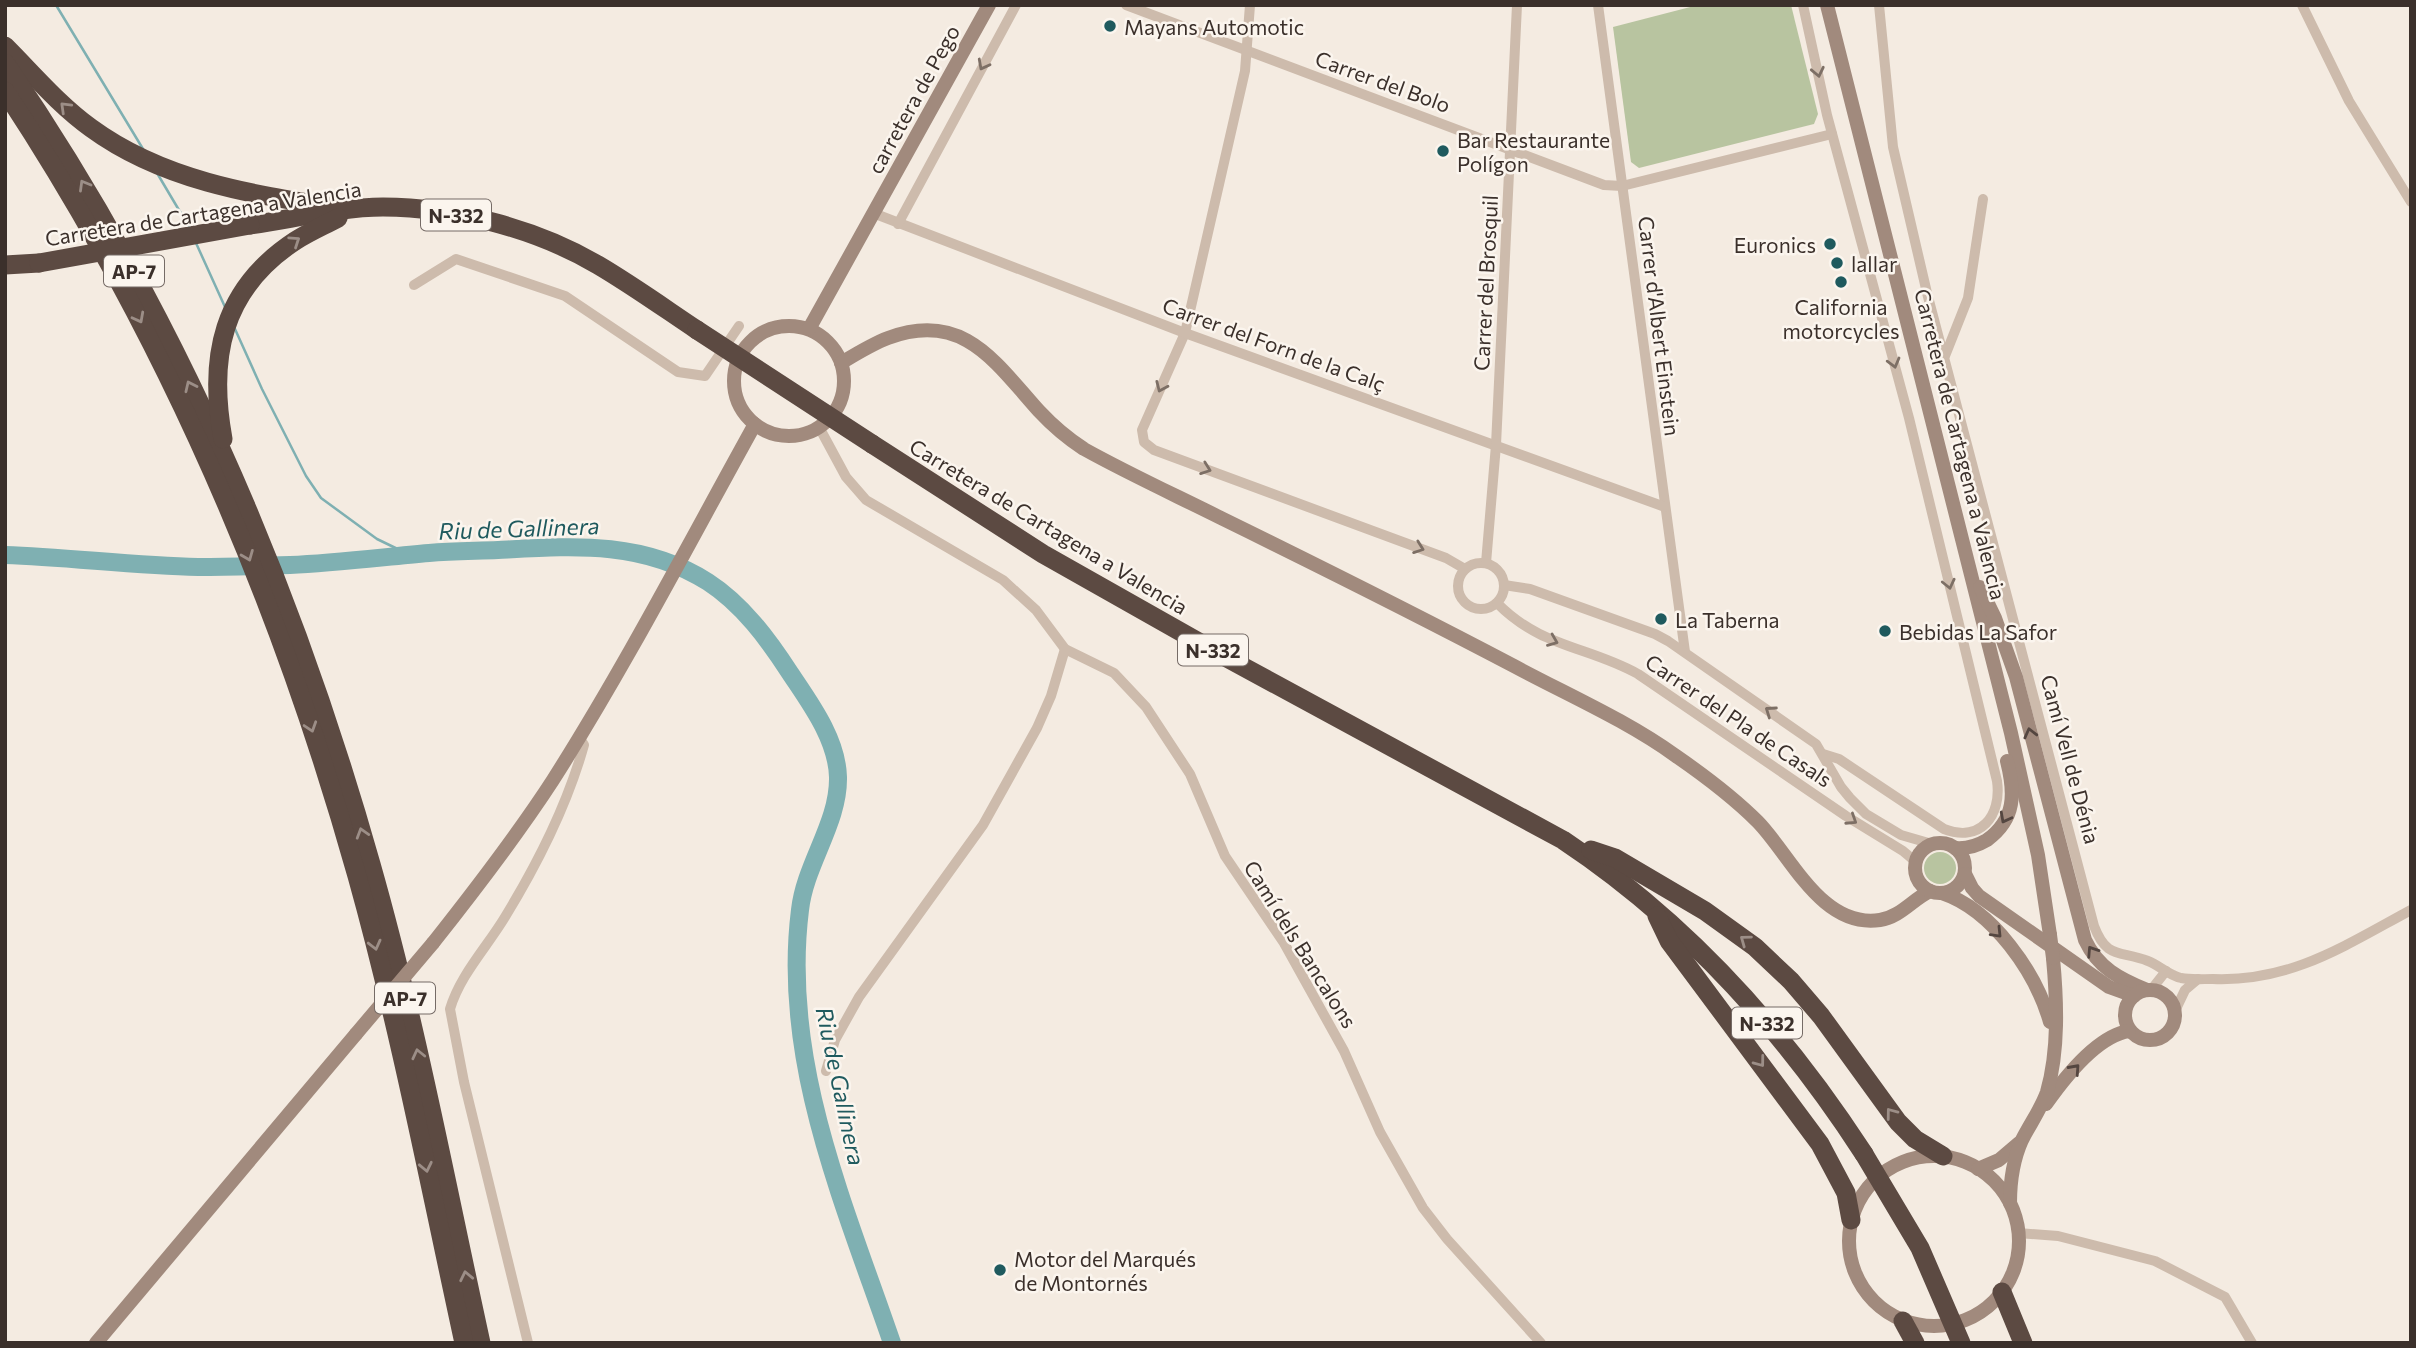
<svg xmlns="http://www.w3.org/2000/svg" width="2416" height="1348" viewBox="0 0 2416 1348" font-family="Commissioner,sans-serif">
<rect width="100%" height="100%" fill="#f4ebe1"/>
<g fill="#b8c4a0">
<path d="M1698 5H1791L1818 114 1814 124 1639 168 1631 162 1613 27Z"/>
<circle cx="1940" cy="868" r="16"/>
</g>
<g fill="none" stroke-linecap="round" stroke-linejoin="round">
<g stroke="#7fb0b2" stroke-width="2.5">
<path d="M56 5 143 149"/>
<path d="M157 173 189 227"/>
<path d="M196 243 225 307"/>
<path d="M235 329 262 389 306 476 321 498 377 539 408 554"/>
</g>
<path stroke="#7fb0b2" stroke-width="18" d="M5 555C69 557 134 566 198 567 228 567 260 566 290 565 336 563 383 557 429 553 452 551 475 551 498 550 572 546 642 540 708 582 742 604 768 639 790 673 810 703 837 739 838 777 839 823 805 864 800 910 781 1061 844 1203 892 1343"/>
<g stroke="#cdbbac" stroke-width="10">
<path d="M1126 5 1604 185 1622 186 1832 134"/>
<path d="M1250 5 1245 71 1185 333 1142 430 1144 442 1154 450 1446 558 1465 569"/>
<path d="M1598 5 1685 652"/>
<path d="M1803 5 1827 115 1909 418 1997 781C2002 816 1980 843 1944 829L1839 759 1823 754"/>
<path d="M1879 5 1893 147 1927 293 2094 926C2107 960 2120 950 2148 961 2159 965 2168 975 2181 978 2191 980 2202 979 2213 979 2291 982 2344 946 2411 910"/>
<path d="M2302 5 2349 101 2411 202"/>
<path d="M873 213 1185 333 1665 507"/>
<path d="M898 224 1016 5"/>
<path d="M414 285 456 259 565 296 678 372 705 376 739 326"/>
<path d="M1945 356 1968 298 1983 199"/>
<path d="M819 427 846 477 866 500 1003 580 1036 610 1065 649 1114 673 1146 707 1190 774 1225 856 1284 943 1344 1051 1380 1132 1423 1208 1447 1239 1541 1343"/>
<circle cx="1481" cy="586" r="23"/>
<path d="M1486 563 1496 445 1517 5"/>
<path d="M1504 585 1530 589 1655 634 1668 641 1816 744 1841 787 1850 798 1866 814 1901 835 1932 844"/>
<path d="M1497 603C1541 648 1588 646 1638 674L1846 816 1903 851 1916 862"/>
<path d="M2151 990 2166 971"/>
<path d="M2175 1011 2185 990 2198 979"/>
<path d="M826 1071 835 1040 859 997 983 825 1037 728 1051 696 1065 649"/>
<path d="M2018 1233 2058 1236 2155 1261 2225 1297 2252 1343"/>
<path d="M528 1343 464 1082 450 1009C460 975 487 947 505 917 538 863 567 806 584 745L579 737"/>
</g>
<g stroke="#a18a7d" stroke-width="14">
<path d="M1827 5 2011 733 2038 855 2050 935"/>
<circle cx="789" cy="381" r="55"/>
<path d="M809 329 989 5"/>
<path d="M841 363C856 354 872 344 888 338 963 310 995 362 1039 411 1053 426 1067 438 1084 449 1129 474 1175 495 1221 518 1319 566 1417 615 1514 666 1568 695 1626 720 1676 756 1705 776 1733 797 1758 822 1791 856 1822 929 1880 920 1900 917 1912 900 1930 891"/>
<path d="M1980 587 1995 618 2016 677 2085 940C2098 968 2120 979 2147 990"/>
<circle cx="1940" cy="868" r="25"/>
<path d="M1955 848C1967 849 1977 846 1987 840 2016 819 2015 793 2007 761"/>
<path d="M1965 874 1972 888 1979 896 2109 987 2134 996"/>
<path d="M1942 893C1993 910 2036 973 2050 1022"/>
<path d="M433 943C475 890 516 837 553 780 626 665 689 543 755 424"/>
<circle cx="2150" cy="1015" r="25"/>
<path d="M2046 1104C2065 1077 2097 1036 2129 1031"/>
<circle cx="1934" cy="1241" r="85"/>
<path d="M1978 1169 1999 1160 2019 1143"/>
<path d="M2010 1203C2010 1182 2013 1160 2022 1140 2030 1124 2041 1109 2047 1092 2059 1050 2057 1001 2053 958"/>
<path d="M96 1343 356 1034"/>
</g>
<g stroke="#5c4a42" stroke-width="19">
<path d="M5 46C33 74 59 105 91 128 162 180 249 194 334 207"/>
<path d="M5 63C172 306 291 581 371 864 416 1022 446 1183 481 1343"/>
<path d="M5 91C164 332 279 598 357 876 400 1030 430 1187 464 1343"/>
<path d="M250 225C292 219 342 207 383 207 454 207 537 229 598 265 632 285 664 308 697 330"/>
<path d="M5 265 39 263"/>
<path d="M223 439C208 357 222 289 295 241 309 232 323 226 338 218"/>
<path d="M872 444 1043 554 1227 658 1563 840C1685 921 1785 1032 1864 1154"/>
<path d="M1591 850 1615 858 1705 911 1755 947 1791 981 1821 1016 1898 1122 1915 1139 1943 1156"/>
<path d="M1657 916 1669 941 1820 1144 1846 1193 1851 1220"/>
<path d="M2002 1292 2023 1343"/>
<path d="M1903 1321 1915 1343"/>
</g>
<g stroke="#a18a7d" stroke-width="14">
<path d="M2050 935 2053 958"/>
<path d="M356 1034 433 943"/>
</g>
<g stroke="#5c4a42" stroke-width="19">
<path d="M39 263 250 225"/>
<path d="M697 330 872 444"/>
<path d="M1864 1154 1920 1248 1961 1343"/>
</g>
</g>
<defs><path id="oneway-chevron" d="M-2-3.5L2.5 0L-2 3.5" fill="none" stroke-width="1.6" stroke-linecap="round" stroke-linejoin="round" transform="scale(1.75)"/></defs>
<g stroke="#7d6f65">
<use href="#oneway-chevron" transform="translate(983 65) rotate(118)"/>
<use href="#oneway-chevron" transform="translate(1818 72) rotate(78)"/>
<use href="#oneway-chevron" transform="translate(1894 363) rotate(75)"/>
<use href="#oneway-chevron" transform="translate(1161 387) rotate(114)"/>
<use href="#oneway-chevron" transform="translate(1206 469) rotate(20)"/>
<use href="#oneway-chevron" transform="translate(1419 548) rotate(20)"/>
<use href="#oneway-chevron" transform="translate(1949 584) rotate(77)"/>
<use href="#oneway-chevron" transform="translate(1553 641) rotate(22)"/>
<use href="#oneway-chevron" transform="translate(1770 711) rotate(-145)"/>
<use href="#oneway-chevron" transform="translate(1852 820) rotate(33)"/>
</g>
<g stroke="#9c8e87">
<use href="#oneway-chevron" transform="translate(65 107) rotate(-136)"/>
<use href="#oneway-chevron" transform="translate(84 185) rotate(-120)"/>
<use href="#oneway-chevron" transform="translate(295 241) rotate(-34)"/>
<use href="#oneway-chevron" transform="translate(139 318) rotate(62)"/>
<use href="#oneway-chevron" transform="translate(190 386) rotate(-115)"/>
<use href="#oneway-chevron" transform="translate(248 556) rotate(68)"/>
<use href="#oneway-chevron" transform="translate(311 727) rotate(72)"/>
<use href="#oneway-chevron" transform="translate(362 833) rotate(-107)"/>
<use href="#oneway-chevron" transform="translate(1745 940) rotate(-144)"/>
<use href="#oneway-chevron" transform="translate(375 945) rotate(76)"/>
<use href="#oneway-chevron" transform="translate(418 1054) rotate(-103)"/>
<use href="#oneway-chevron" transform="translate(1760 1062) rotate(53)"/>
<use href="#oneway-chevron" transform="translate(1891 1113) rotate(-127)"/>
<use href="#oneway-chevron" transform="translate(426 1167) rotate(78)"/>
<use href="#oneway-chevron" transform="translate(466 1276) rotate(-102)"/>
</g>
<g stroke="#544640">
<use href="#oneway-chevron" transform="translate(2030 733) rotate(-104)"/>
<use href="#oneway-chevron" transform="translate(2005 818) rotate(118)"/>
<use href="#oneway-chevron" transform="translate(1997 933) rotate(46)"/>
<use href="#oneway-chevron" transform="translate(2092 951) rotate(-123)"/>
<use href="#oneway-chevron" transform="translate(2075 1069) rotate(-48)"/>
</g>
<g fill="#1f5a5e" stroke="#fbf5ee" stroke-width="2.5">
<circle cx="1110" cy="26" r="7"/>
<circle cx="1443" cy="151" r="7"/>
<circle cx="1830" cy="244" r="7"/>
<circle cx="1837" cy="263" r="7"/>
<circle cx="1841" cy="282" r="7"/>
<circle cx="1661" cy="619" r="7"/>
<circle cx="1885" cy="631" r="7"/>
<circle cx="1000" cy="1270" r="7"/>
</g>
<g text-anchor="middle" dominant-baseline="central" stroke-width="5" stroke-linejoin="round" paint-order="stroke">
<g fill="#fbf5ee" stroke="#756b66" stroke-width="2">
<rect x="421" y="199.5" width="70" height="31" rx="5"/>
<rect x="104" y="255.5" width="60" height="31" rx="5"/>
<rect x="1178" y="634.5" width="70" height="31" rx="5"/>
<rect x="375" y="982.5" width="60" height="31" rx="5"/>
<rect x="1732" y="1007.5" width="70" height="31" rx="5"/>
</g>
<g font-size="19" font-weight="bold" fill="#3b302b">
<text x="456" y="215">N-332</text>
<text x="134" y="271">AP-7</text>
<text x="1213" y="650">N-332</text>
<text x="405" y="998">AP-7</text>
<text x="1767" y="1023">N-332</text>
</g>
<g font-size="21" fill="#3b302b" stroke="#fbf5ee" text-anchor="start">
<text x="1124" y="26">Mayans Automotic</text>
<text x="1457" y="139">Bar Restaurante<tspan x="1457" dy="24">Polígon</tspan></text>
<text x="1816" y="244" text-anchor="end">Euronics</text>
<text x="1851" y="263">lallar</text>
<text x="1841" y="306" text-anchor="middle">California<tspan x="1841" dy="24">motorcycles</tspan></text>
<text x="1675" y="619">La Taberna</text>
<text x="1899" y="631">Bebidas La Safor</text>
<text x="1014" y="1258">Motor del Marqués<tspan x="1014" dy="24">de Montornés</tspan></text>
</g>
<g font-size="21" fill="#3b302b" stroke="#fbf5ee">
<text transform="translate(1383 81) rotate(20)">Carrer del Bolo</text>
<text transform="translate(913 99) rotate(-61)">carretera de Pego</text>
<text transform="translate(203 213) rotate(-9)">Carretera de Cartagena a Valencia</text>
<text transform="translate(1485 283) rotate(-87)">Carrer del Brosquil</text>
<text transform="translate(1660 326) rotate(83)">Carrer d'Albert Einstein</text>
<text transform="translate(1274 344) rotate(20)">Carrer del Forn de la Calç</text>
<text transform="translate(1961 444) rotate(76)">Carretera de Cartagena a Valencia</text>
<text transform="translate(1049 526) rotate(31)">Carretera de Cartagena a Valencia</text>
<text transform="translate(1739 720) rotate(34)">Carrer del Pla de Casals</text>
<text transform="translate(2071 759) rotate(75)">Camí Vell de Dénia</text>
<text transform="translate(1301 944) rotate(58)">Camí dels Bancalons</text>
</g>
<g font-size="23" font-style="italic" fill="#1f5a5e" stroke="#fbf5ee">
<text transform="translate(519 528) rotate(-2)">Riu de Gallinera</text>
<text transform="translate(841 1086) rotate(78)">Riu de Gallinera</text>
</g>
</g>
<rect width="2416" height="1348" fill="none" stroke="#3b302b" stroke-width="14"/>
</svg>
